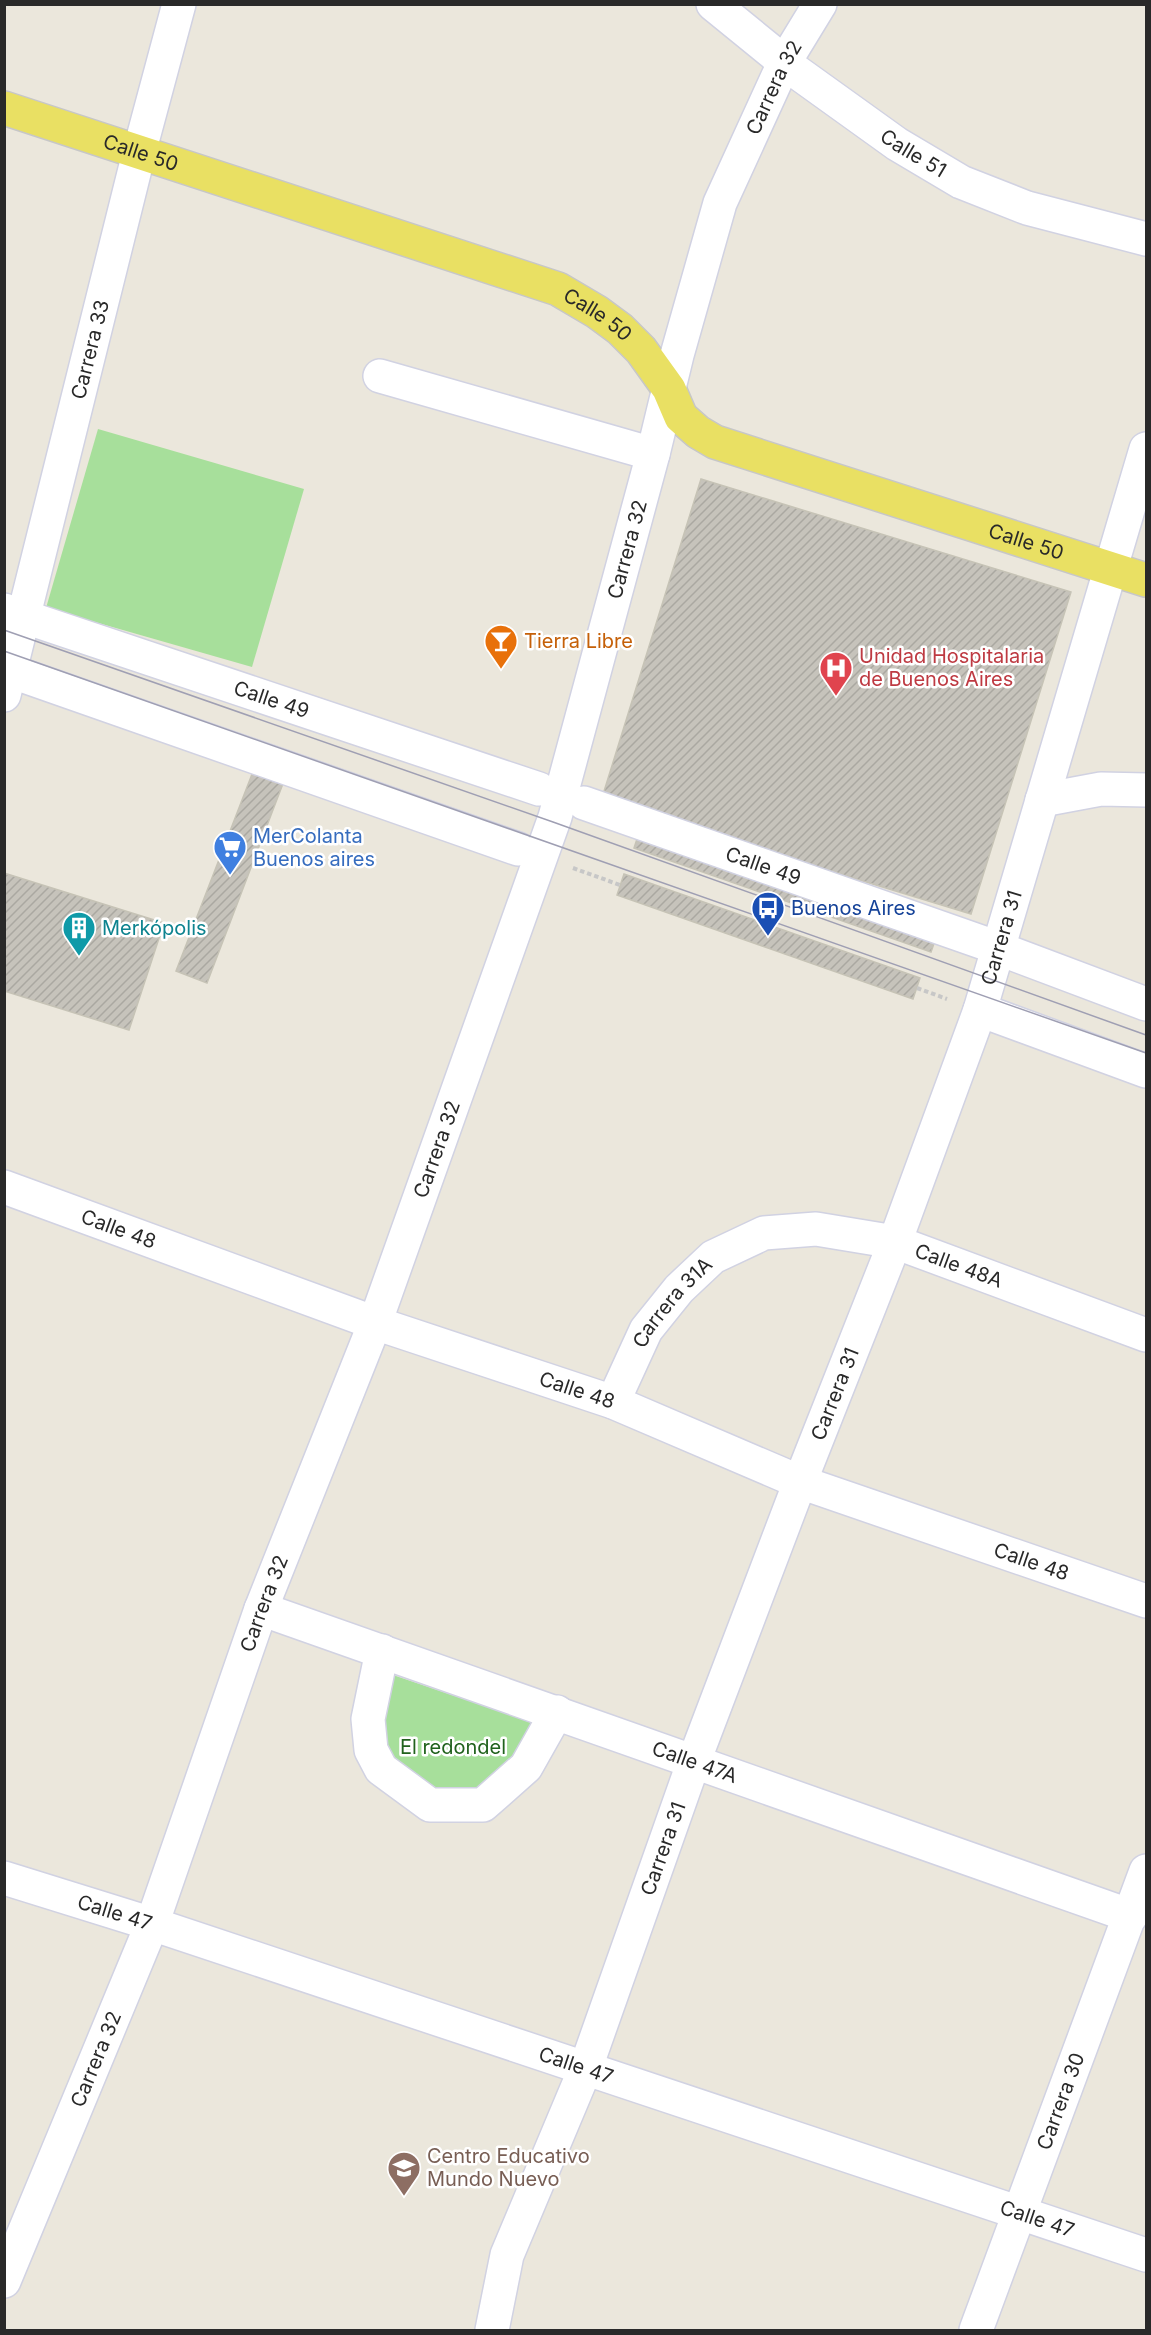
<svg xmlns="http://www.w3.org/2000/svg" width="1151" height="2335" viewBox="0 0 1151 2335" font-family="Inter,sans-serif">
<defs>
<pattern id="building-hatch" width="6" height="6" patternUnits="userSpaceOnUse" patternTransform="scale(1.5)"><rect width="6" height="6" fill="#c6c3bb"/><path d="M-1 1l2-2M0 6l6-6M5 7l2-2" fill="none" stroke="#aaa8a1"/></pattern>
</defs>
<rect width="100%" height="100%" fill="#ebe7dc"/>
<g fill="#a7df9b">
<path d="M98 429 304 489 252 667 46 608Z"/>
<path d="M390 1674 543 1726 499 1790 434 1791 396 1763 382 1732Z"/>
</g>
<g fill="url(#building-hatch)" stroke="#c6c3b6" stroke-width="1.5">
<path d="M701 479 1071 592 971 914 601 801Z"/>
<path d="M254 769 284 781 207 983 176 971Z"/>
<path d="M641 827 938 932 931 952 634 848Z"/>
<path d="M4 873 164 923 129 1030 4 991Z"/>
<path d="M624 874 920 978 913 999 617 895Z"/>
</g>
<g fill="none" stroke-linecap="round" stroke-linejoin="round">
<g stroke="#d1d2e2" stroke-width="36">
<g id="minor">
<path id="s1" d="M713 4 794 70 897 144 961 182 1027 208 1146 239"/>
<path d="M380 376 653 454"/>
<path id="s2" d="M4 610 539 789"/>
<path d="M4 669 518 849"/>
<path id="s3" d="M4 695 139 153 179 4"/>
<path d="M1042 800 1101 789 1146 790"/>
<path id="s4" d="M584 803 984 943 1146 1004"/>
<path d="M980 1010 1146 1071"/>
<path id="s5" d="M4 1187 375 1323 613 1402 800 1482 1146 1601"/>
<path id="s6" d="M613 1402 646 1330 679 1289 713 1257 764 1233 816 1229 895 1242 1146 1335"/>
<path id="s7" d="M261 1609 1131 1916"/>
<path d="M382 1651 368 1719 371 1750 381 1769 430 1805H483L526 1767 557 1712"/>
<path id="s8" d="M4 1878 152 1924 1146 2255"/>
<path id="s9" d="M4 2281 152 1924 261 1609 375 1323 555 817 653 454 677 355 720 203 784 63 820 4"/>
<path id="s10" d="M492 2330 507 2255 586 2067 694 1761 800 1482 895 1242 980 1010 1146 449"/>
<path id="s11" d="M976 2330 1146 1871"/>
</g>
</g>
<g stroke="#c7c7c7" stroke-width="36">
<g id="major">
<path id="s12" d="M4 108 558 289 597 312 620 329 641 350 669 389 681 417 698 432 715 442 1146 580"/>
</g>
</g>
<g stroke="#c7c7c7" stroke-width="4" stroke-dasharray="4.5 3" stroke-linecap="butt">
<path d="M573 868 620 885"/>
<path d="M917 988 947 999"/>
</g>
<use href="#minor" stroke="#fff" stroke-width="33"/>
<use href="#major" stroke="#e9e063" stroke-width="33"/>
<g stroke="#9f9fb3" stroke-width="1.5">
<path d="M4 630 553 822 1146 1035"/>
<path d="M4 651 1146 1053"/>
</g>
</g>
<defs>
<g id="bar-pin" transform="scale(1.725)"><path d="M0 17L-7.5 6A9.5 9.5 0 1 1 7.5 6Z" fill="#e8710a" stroke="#fff"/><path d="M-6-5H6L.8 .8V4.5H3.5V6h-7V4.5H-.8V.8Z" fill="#fff"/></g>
<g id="hospital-pin" transform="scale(1.725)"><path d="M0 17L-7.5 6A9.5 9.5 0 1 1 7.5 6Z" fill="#e0444e" stroke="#fff"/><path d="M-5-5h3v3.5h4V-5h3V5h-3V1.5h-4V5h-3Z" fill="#fff"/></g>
<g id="supermarket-pin" transform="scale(1.725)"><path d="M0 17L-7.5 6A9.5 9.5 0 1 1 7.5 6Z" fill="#3f7fe0" stroke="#fff"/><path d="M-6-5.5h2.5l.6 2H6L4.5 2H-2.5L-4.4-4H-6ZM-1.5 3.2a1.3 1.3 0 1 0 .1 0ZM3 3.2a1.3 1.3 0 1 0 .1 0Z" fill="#fff"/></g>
<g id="bus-pin" transform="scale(1.725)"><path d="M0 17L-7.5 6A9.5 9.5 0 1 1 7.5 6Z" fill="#1a4fb4" stroke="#fff"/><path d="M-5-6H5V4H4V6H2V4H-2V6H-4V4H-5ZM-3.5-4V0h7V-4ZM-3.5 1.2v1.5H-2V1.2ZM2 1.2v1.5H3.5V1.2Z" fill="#fff"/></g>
<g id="building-pin" transform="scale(1.725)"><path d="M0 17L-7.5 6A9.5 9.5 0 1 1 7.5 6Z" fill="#0f9aa8" stroke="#fff"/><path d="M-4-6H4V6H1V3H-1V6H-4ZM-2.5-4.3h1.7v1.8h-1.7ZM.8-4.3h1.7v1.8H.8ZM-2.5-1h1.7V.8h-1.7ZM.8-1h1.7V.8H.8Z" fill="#fff"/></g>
<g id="school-pin" transform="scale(1.725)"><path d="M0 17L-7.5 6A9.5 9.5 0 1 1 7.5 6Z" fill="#8d6e63" stroke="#fff"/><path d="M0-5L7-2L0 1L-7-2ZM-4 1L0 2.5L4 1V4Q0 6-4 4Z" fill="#fff"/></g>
</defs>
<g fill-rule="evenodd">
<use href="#bar-pin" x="501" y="641"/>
<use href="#hospital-pin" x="836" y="668"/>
<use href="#supermarket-pin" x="230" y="847"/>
<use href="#bus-pin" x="768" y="908"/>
<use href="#building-pin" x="79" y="928"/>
<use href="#school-pin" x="404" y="2168"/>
</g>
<g text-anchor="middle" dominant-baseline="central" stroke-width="5" stroke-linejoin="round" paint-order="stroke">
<g font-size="20" fill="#292929" stroke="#fff">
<text stroke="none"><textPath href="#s9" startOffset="2328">Carrera 32</textPath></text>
<text stroke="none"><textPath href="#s12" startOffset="144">Calle 50</textPath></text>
<text stroke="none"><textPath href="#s1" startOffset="250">Calle 51</textPath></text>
<text stroke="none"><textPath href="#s12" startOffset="630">Calle 50</textPath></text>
<text stroke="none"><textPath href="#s3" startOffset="356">Carrera 33</textPath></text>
<text stroke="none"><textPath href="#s12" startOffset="1134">Calle 50</textPath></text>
<text stroke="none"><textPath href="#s9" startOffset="1842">Carrera 32</textPath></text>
<text stroke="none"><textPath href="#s2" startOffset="282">Calle 49</textPath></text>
<text stroke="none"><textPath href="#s4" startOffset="190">Calle 49</textPath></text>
<text stroke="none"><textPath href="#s10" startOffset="1484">Carrera 31</textPath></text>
<text stroke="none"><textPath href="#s9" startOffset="1212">Carrera 32</textPath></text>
<text stroke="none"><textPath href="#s5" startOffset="122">Calle 48</textPath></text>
<text stroke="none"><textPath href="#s6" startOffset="435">Calle 48A</textPath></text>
<text stroke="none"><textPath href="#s6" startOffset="117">Carrera 31A</textPath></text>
<text stroke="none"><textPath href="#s5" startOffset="608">Calle 48</textPath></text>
<text stroke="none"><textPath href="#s10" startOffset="998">Carrera 31</textPath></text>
<text stroke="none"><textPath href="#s5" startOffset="1094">Calle 48</textPath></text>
<text stroke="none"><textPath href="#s9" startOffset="726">Carrera 32</textPath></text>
<text stroke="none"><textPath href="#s7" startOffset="460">Calle 47A</textPath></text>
<text stroke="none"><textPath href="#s10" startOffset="512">Carrera 31</textPath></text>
<text stroke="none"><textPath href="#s8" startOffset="116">Calle 47</textPath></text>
<text stroke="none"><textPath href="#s9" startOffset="240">Carrera 32</textPath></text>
<text stroke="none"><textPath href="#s8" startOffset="602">Calle 47</textPath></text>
<text stroke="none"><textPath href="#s11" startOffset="244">Carrera 30</textPath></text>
<text stroke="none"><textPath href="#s8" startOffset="1088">Calle 47</textPath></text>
</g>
<g font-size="20" fill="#c56008" stroke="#fff" text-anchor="start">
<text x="524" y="641">Tierra Libre</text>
</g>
<g font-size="20" fill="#be3a42" stroke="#fff" text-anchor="start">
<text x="859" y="656">Unidad Hospitalaria<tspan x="859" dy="23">de Buenos Aires</tspan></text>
</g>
<g font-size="20" fill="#366cbe" stroke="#fff" text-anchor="start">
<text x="253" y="836">MerColanta<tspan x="253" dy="23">Buenos aires</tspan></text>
</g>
<g font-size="20" fill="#164399" stroke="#fff" text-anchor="start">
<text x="791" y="908">Buenos Aires</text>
</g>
<g font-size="20" fill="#0d838f" stroke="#fff" text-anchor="start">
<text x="102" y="928">Merkópolis</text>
</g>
<g font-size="20" fill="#21621d" stroke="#fff">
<text x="453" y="1747">El redondel</text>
</g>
<g font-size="20" fill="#785e54" stroke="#fff" text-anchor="start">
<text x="427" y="2156">Centro Educativo<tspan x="427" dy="23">Mundo Nuevo</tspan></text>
</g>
</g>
<rect width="1151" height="2335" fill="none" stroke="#292929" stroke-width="12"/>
</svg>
